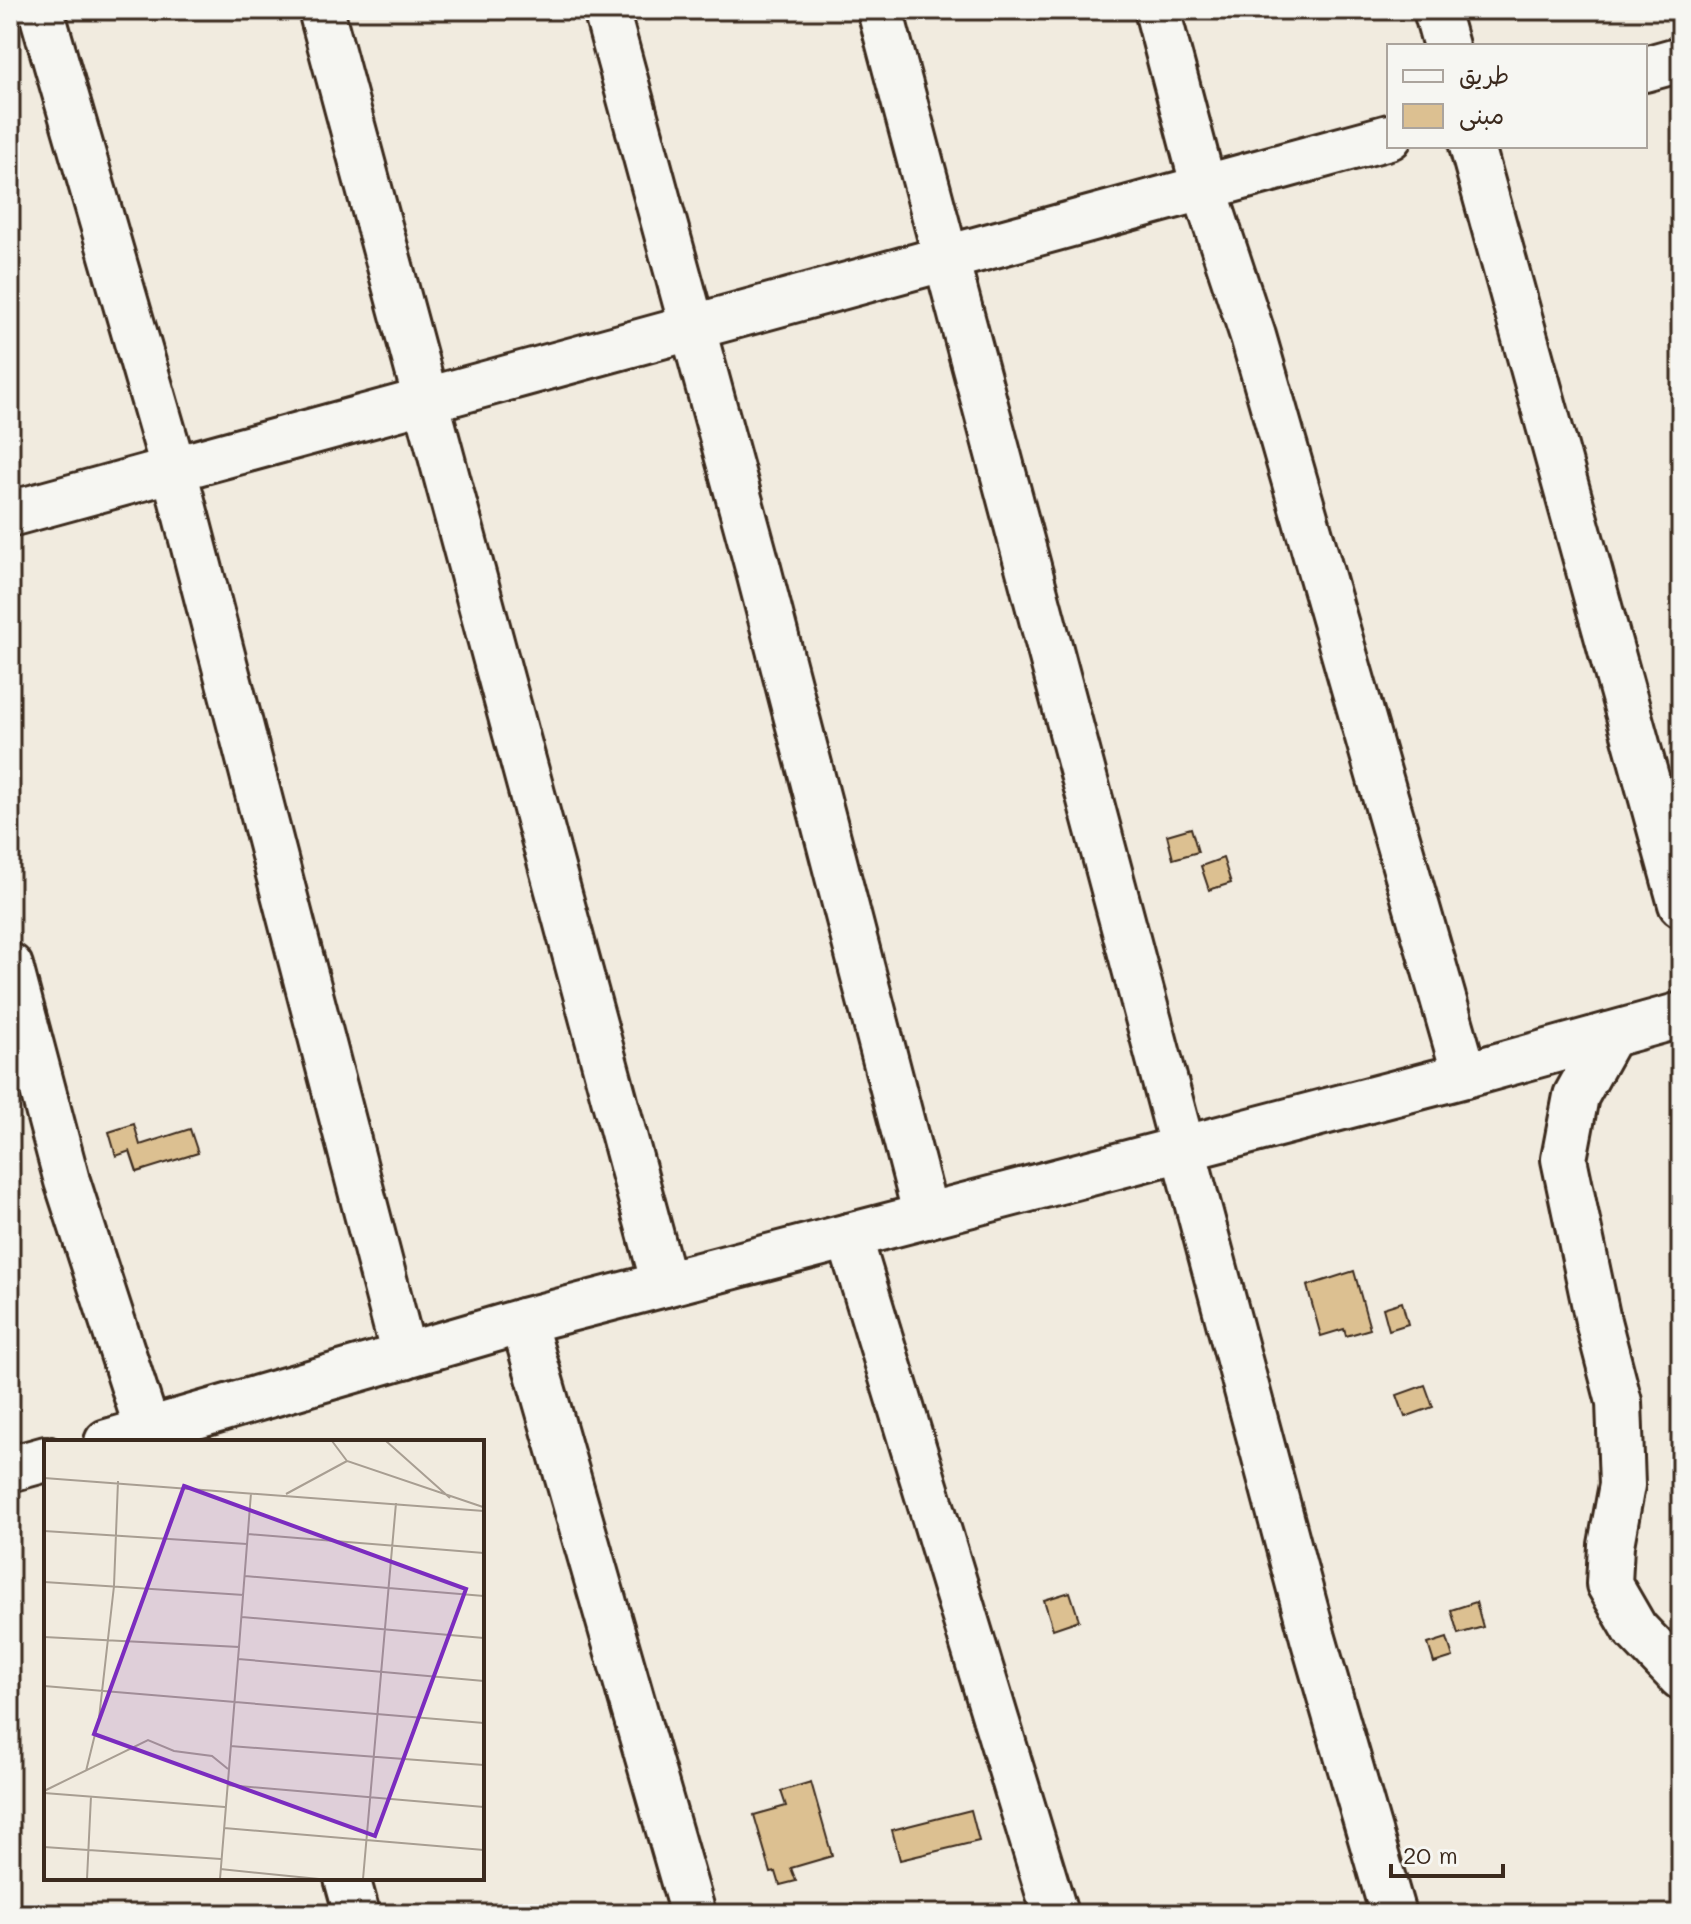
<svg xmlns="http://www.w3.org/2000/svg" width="1691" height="1924" viewBox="0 0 1691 1924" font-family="Mali,'Playpen Sans Arabic',sans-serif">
<rect width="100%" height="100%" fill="#f1ebdf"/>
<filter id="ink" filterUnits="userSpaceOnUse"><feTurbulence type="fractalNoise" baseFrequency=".0125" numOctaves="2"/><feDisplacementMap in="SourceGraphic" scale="16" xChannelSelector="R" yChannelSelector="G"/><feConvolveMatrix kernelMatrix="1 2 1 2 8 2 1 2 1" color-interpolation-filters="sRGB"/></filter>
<g filter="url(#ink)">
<g fill="#dcc091" stroke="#3b2a1e" stroke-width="2">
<path d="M1191 828 1198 852 1173 859 1167 835Z"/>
<path d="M1223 858 1231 883 1209 890 1201 866Z"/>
<path d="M134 1124 140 1145 190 1129 198 1153 137 1172 130 1151 116 1156 109 1132Z"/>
<path d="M1354 1271 1370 1329 1346 1336 1344 1329 1321 1336 1307 1286Z"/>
<path d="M1402 1302 1408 1324 1389 1330 1383 1308Z"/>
<path d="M1425 1385 1433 1407 1405 1417 1397 1395Z"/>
<path d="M1070 1592 1079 1620 1053 1629 1044 1600Z"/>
<path d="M1476 1602 1483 1627 1458 1634 1451 1610Z"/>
<path d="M1447 1638 1453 1657 1434 1663 1428 1644Z"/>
<path d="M811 1782 832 1856 791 1868 796 1881 780 1885 776 1872 771 1873 754 1815 786 1806 781 1791Z"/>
<path d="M971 1810 979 1841 900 1860 892 1830Z"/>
</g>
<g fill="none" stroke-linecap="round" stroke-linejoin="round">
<g stroke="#3b2a1e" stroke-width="50">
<g id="minor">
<path d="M41 10 174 470 404 1356"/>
<path d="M321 10 664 1284"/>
<path d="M606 10 758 568 926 1216"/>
<path d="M880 10 1313 1638 1393 1914"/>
<path d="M1157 10 1204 188 1253 336 1465 1075"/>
<path d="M1436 10 1446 46"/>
<path d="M1645 69 1681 59"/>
<path d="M1472 146 1681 904"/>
<path d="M10 514 1389 137"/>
<path d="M10 966 67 1181 148 1431"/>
<path d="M1610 1035 1576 1096 1564 1159 1598 1321 1619 1402 1622 1485 1611 1545 1609 1584 1635 1629 1681 1677"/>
<path d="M523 1321 693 1914"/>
<path d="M107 1442 523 1321 849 1236"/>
<path d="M10 1469 46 1459"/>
<path d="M347 1878 357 1914"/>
<path d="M1055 1914 849 1236 1465 1075 1681 1015"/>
</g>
</g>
<use href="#minor" stroke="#f6f6f2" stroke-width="44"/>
</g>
</g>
<g transform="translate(44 1440)">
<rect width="440" height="440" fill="#f1ebdf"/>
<path fill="none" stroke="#a89e92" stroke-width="2" d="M288 1 303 21 439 67M342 1 406 58M0 38 440 71M242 54 303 21M0 91 203 104M204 94 440 113M201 136 440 156M0 142 200 155M198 177 440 198M0 197 195 207 176 439M195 207 207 53M194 219 440 241M0 246 440 283M186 306 440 325M42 331 55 278 70 146 74 41M183 345 440 367M0 351 104 300 130 311 168 316 184 329M0 353 181 367M180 388 440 410M0 407 177 419M176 429 275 439M43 439 47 356M319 439 352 63"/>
<path fill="#7b2cbf" fill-opacity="0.15" stroke="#7b2cbf" stroke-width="4" d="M140 46 422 149 331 396 50 294Z"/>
<rect width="440" height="440" fill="none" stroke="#3b2a1e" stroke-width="4"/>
</g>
<rect width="1691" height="1924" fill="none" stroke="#f6f6f2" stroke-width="40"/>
<rect x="20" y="20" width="1651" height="1884" fill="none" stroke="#3b2a1e" stroke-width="3" filter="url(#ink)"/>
<rect x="1387" y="44" width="260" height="104" fill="#f6f6f2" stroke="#aba49d" stroke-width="2"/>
<rect x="1403" y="70" width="40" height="12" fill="#f6f6f2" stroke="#aba49d" stroke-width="2"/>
<text x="1459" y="84" font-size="24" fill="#3b2a1e">طريق</text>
<rect x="1403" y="104" width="40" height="24" fill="#dcc091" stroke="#aba49d" stroke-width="2"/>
<text x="1459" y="124" font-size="24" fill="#3b2a1e">مبنى</text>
<path d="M1391 1864v12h112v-12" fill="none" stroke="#3b2a1e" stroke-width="4"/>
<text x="1403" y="1864" font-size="24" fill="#3b2a1e" stroke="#f6f6f2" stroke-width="6" paint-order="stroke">20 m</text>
</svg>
